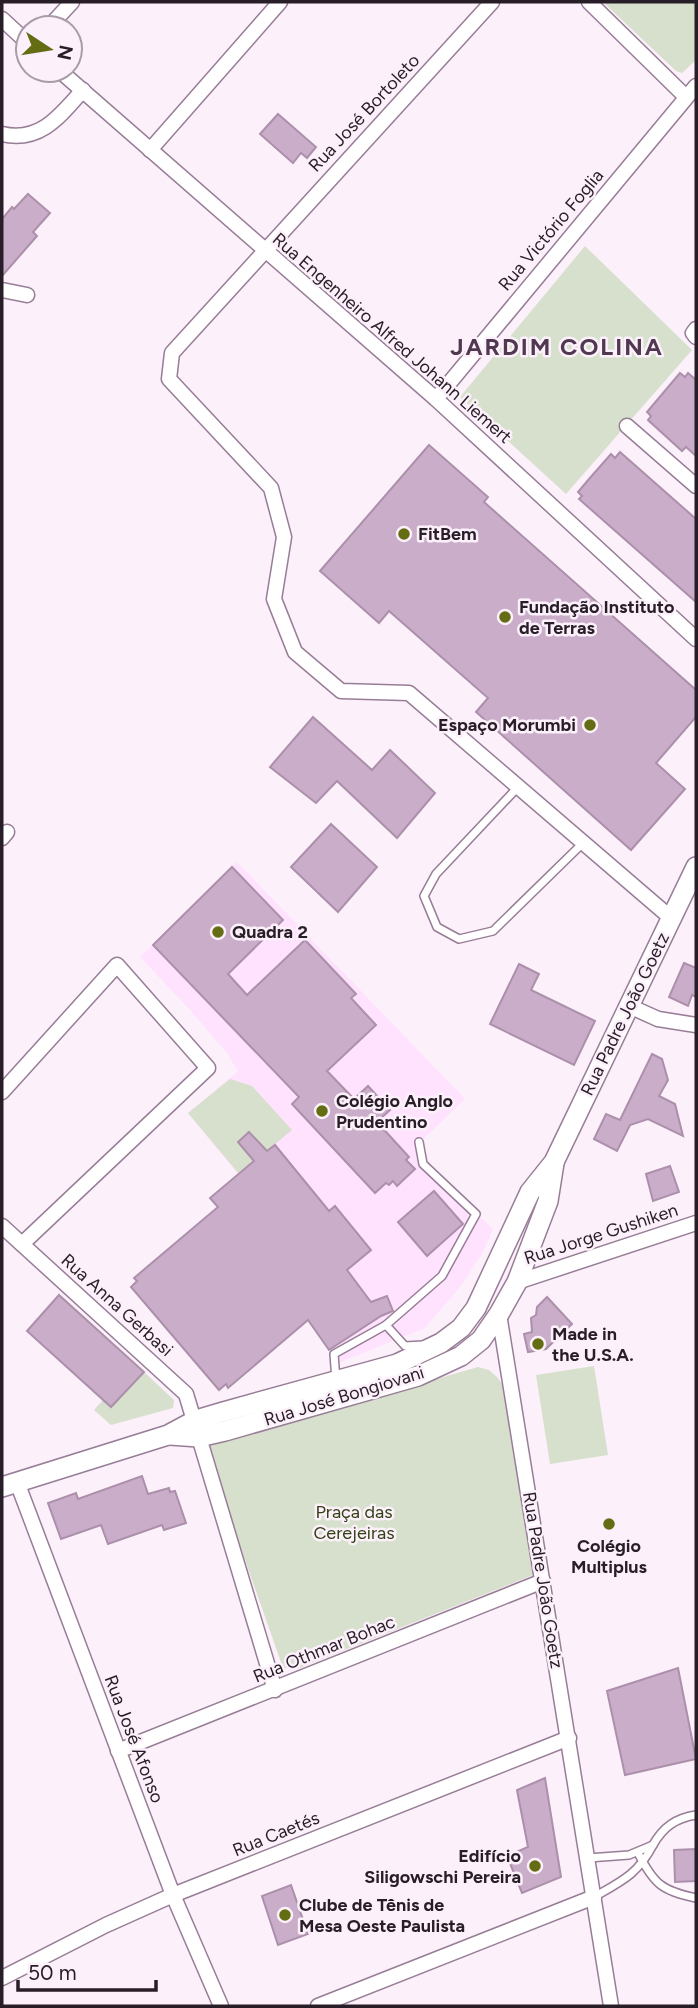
<svg xmlns="http://www.w3.org/2000/svg" width="698" height="2008" viewBox="0 0 698 2008" font-family="Figtree,sans-serif">
<rect width="100%" height="100%" fill="#fcf0fb"/>
<path fill="#ffe2fd" d="M237 862 465 1099 420 1142 423 1164 493 1229 483 1252 461 1286 425 1328 338 1363 301 1308 210 1198 238 1174 188 1113 238 1071 226 1052 191 1011 140 957Z"/>
<g fill="#d7e0cc">
<path d="M603 2H696V60L682 73 676 71Z"/>
<path d="M585 246 692 350 566 494 460 397Z"/>
<path d="M230 1079 252 1086 292 1130 239 1174 188 1113Z"/>
<path d="M594 1366 608 1455 550 1464 536 1375Z"/>
<path d="M478 1367 489 1370 497 1377 503 1385 511 1415 533 1575 297 1669 283 1668 205 1446Z"/>
<path d="M144 1372 174 1400 173 1408 111 1425 94 1410 103 1400 111 1407Z"/>
</g>
<g fill="#caadc9" stroke="#ac90ab" stroke-width="2">
<path d="M278 114 316 147 307 158 301 153 293 163 260 134Z"/>
<path d="M28 194 50 213 33 232 37 236 2 276V219L12 207 14 209Z"/>
<path d="M680 373 685 377 688 373 696 380V456L686 447 682 451 648 420 651 416 647 412Z"/>
<path d="M429 445 488 497 484 502 696 690V717L656 763 685 789 631 850 476 712 488 698 389 611 379 623 320 571Z"/>
<path d="M620 452 696 519V602L579 499 582 496 578 492 589 479 611 454 615 458Z"/>
<path d="M313 717 372 770 390 750 435 793 397 838 337 781 316 803 270 767Z"/>
<path d="M331 824 377 867 338 912 291 867Z"/>
<path d="M232 867 283 920 228 974 247 995 305 940 356 994 351 998 376 1025 327 1071 354 1099 368 1086 390 1110 377 1122 409 1157 406 1160 415 1169 397 1186 393 1181 389 1185 386 1183 375 1193 292 1104 299 1097 153 945Z"/>
<path d="M684 963 696 968V997L692 995 688 1006 669 997Z"/>
<path d="M519 964 539 974 531 990 595 1021 574 1065 490 1024Z"/>
<path d="M652 1054 662 1059 668 1080 659 1096 675 1104 683 1136 648 1119 630 1125 617 1151 594 1139 606 1114 620 1120Z"/>
<path d="M249 1132 267 1151 275 1145 329 1211 335 1206 371 1250 347 1270 371 1302 387 1296 393 1311 381 1316 329 1350 308 1320 228 1388 226 1384 219 1390 131 1287 137 1281 134 1278 218 1207 210 1198 254 1161 238 1142Z"/>
<path d="M670 1166 679 1192 653 1201 646 1174Z"/>
<path d="M434 1191 463 1224 427 1256 398 1222Z"/>
<path d="M59 1295 144 1372 111 1407 27 1331Z"/>
<path d="M547 1297 572 1324 546 1349 528 1352 524 1334 532 1332 531 1318 536 1315 537 1307Z"/>
<path d="M142 1476 148 1494 169 1488 170 1492 175 1491 186 1523 164 1530 162 1525 108 1544 101 1525 61 1539 48 1503 76 1493 78 1499Z"/>
<path d="M678 1668 696 1759 625 1775 607 1691Z"/>
<path d="M545 1778 561 1877 522 1893 507 1856 528 1847 517 1790Z"/>
<path d="M696 1849V1881L675 1882 674 1850Z"/>
<path d="M291 1885 308 1934 278 1945 262 1896Z"/>
</g>
<g fill="none" stroke-linecap="round" stroke-linejoin="round">
<g stroke="#987d97" stroke-width="10">
<g id="service">
<path d="M518 787 436 874 424 896 437 927 459 939 493 931 583 843"/>
<path d="M386 1325 442 1276 476 1214 423 1164 419 1142"/>
<path d="M336 1380 334 1354 386 1325 405 1346 423 1345"/>
<path d="M653 1845C663 1827 676 1818 696 1815"/>
<path d="M638 1853C654 1884 662 1891 696 1898"/>
<path d="M588 1858 629 1855 653 1845C638 1874 622 1881 594 1897"/>
</g>
</g>
<g stroke="#987d97" stroke-width="17">
<g id="minor">
<path d="M492 2 172 353 169 379 271 488 284 537 274 599 295 652 341 691 409 693 671 918"/>
<path d="M589 2 686 97"/>
<path d="M2 19 28 43"/>
<path d="M48 28 72 2"/>
<path d="M59 70 436 399 696 639"/>
<path d="M2 134C40 143 60 116 83 90"/>
<path d="M150 150 280 2"/>
<path d="M2 290 27 295"/>
<path d="M696 329 693 333 696 337"/>
<path d="M436 399 696 86"/>
<path d="M627 426 696 486"/>
<path d="M2 838 7 832"/>
<path d="M629 1006 658 1019 696 1025"/>
<path d="M2 1092 117 965 208 1068 22 1244"/>
<path d="M2 1226 186 1394 275 1690"/>
<path d="M517 1282 696 1223"/>
<path d="M499 1314 611 2006"/>
<path d="M17 1482 173 1895 221 2006"/>
<path d="M118 1751 543 1581"/>
<path d="M2 1978 106 1925 173 1895 569 1738"/>
<path d="M318 2006 594 1897"/>
</g>
</g>
<g stroke="#987d97" stroke-width="22">
<g id="tertiary">
<path d="M170 1435 199 1437 225 1431 418 1376 461 1356 481 1340 499 1314 517 1282 548 1201 554 1163"/>
<path d="M2 1487 168 1435 196 1420 223 1412 397 1364 441 1343 461 1328 476 1308 530 1192 554 1162 696 867"/>
</g>
</g>
<use href="#service" stroke="#fff" stroke-width="7"/>
<use href="#minor" stroke="#fff" stroke-width="14"/>
<use href="#tertiary" stroke="#fff" stroke-width="19"/>
</g>
<g fill="#646d13" stroke="#fcf0fb" stroke-width="2.5">
<circle cx="404" cy="534" r="7"/>
<circle cx="505" cy="617" r="7"/>
<circle cx="590" cy="725" r="7"/>
<circle cx="218" cy="932" r="7"/>
<circle cx="322" cy="1111" r="7"/>
<circle cx="538" cy="1344" r="7"/>
<circle cx="609" cy="1524" r="7"/>
<circle cx="535" cy="1866" r="7"/>
<circle cx="285" cy="1915" r="7"/>
</g>
<g text-anchor="middle" dominant-baseline="central" stroke-width="5" stroke-linejoin="round" paint-order="stroke">
<g font-size="18" fill="#281e28" stroke="#fcf0fb">
<text transform="translate(364 113) rotate(-47)">Rua José Bortoleto</text>
<text transform="translate(551 230) rotate(-50)">Rua Victório Foglia</text>
<text transform="translate(392 338) rotate(41)">Rua Engenheiro Alfred Johann Liemert</text>
<text transform="translate(625 1014) rotate(-64)">Rua Padre João Goetz</text>
<text transform="translate(601 1234) rotate(-18)">Rua Jorge Gushiken</text>
<text transform="translate(117 1305) rotate(42)">Rua Anna Gerbasi</text>
<text transform="translate(344 1396) rotate(-17)">Rua José Bongiovani</text>
<text transform="translate(543 1580) rotate(81)">Rua Padre João Goetz</text>
<text transform="translate(324 1649) rotate(-22)">Rua Othmar Bohac</text>
<text transform="translate(134 1739) rotate(69)">Rua José Afonso</text>
<text transform="translate(276 1834) rotate(-22)">Rua Caetés</text>
</g>
<g font-size="18" font-weight="bold" fill="#281e28" stroke="#fcf0fb" text-anchor="start">
<text x="418" y="534">FitBem</text>
<text x="519" y="607">Fundação Instituto<tspan x="519" dy="21">de Terras</tspan></text>
<text x="576" y="725" text-anchor="end">Espaço Morumbi</text>
<text x="232" y="932">Quadra 2</text>
<text x="336" y="1101">Colégio Anglo<tspan x="336" dy="21">Prudentino</tspan></text>
<text x="552" y="1334">Made in<tspan x="552" dy="21">the U.S.A.</tspan></text>
<text x="609" y="1546" text-anchor="middle">Colégio<tspan x="609" dy="21">Multiplus</tspan></text>
<text x="521" y="1856" text-anchor="end">Edifício<tspan x="521" dy="21">Siligowschi Pereira</tspan></text>
<text x="299" y="1905">Clube de Tênis de<tspan x="299" dy="21">Mesa Oeste Paulista</tspan></text>
</g>
<g font-size="18" fill="#314112" stroke="#fcf0fb">
<text x="354" y="1512">Praça das<tspan x="354" dy="21">Cerejeiras</tspan></text>
</g>
<g font-size="24" font-weight="bold" letter-spacing="2" fill="#503950" stroke="#fcf0fb">
<text x="557" y="346">JARDIM COLINA</text>
</g>
</g>
<rect width="698" height="2008" fill="none" stroke="#281e28" stroke-width="7"/>
<g transform="translate(49 49) rotate(102)"><circle r="33" fill="#fcf0fb" stroke="#a79ca7" stroke-width="2"/>
<path d="M0-5L12 26L0 18L-12 26Z" fill="#646d13"/>
<text y="-10" font-size="19" font-weight="bold" text-anchor="middle" fill="#281e28">N</text>
</g>
<path d="M18 1980v10h138v-10" fill="none" stroke="#281e28" stroke-width="3.5"/>
<text x="28" y="1980" font-size="21" fill="#281e28" stroke="#fcf0fb" stroke-width="5" paint-order="stroke">50 m</text>
</svg>
